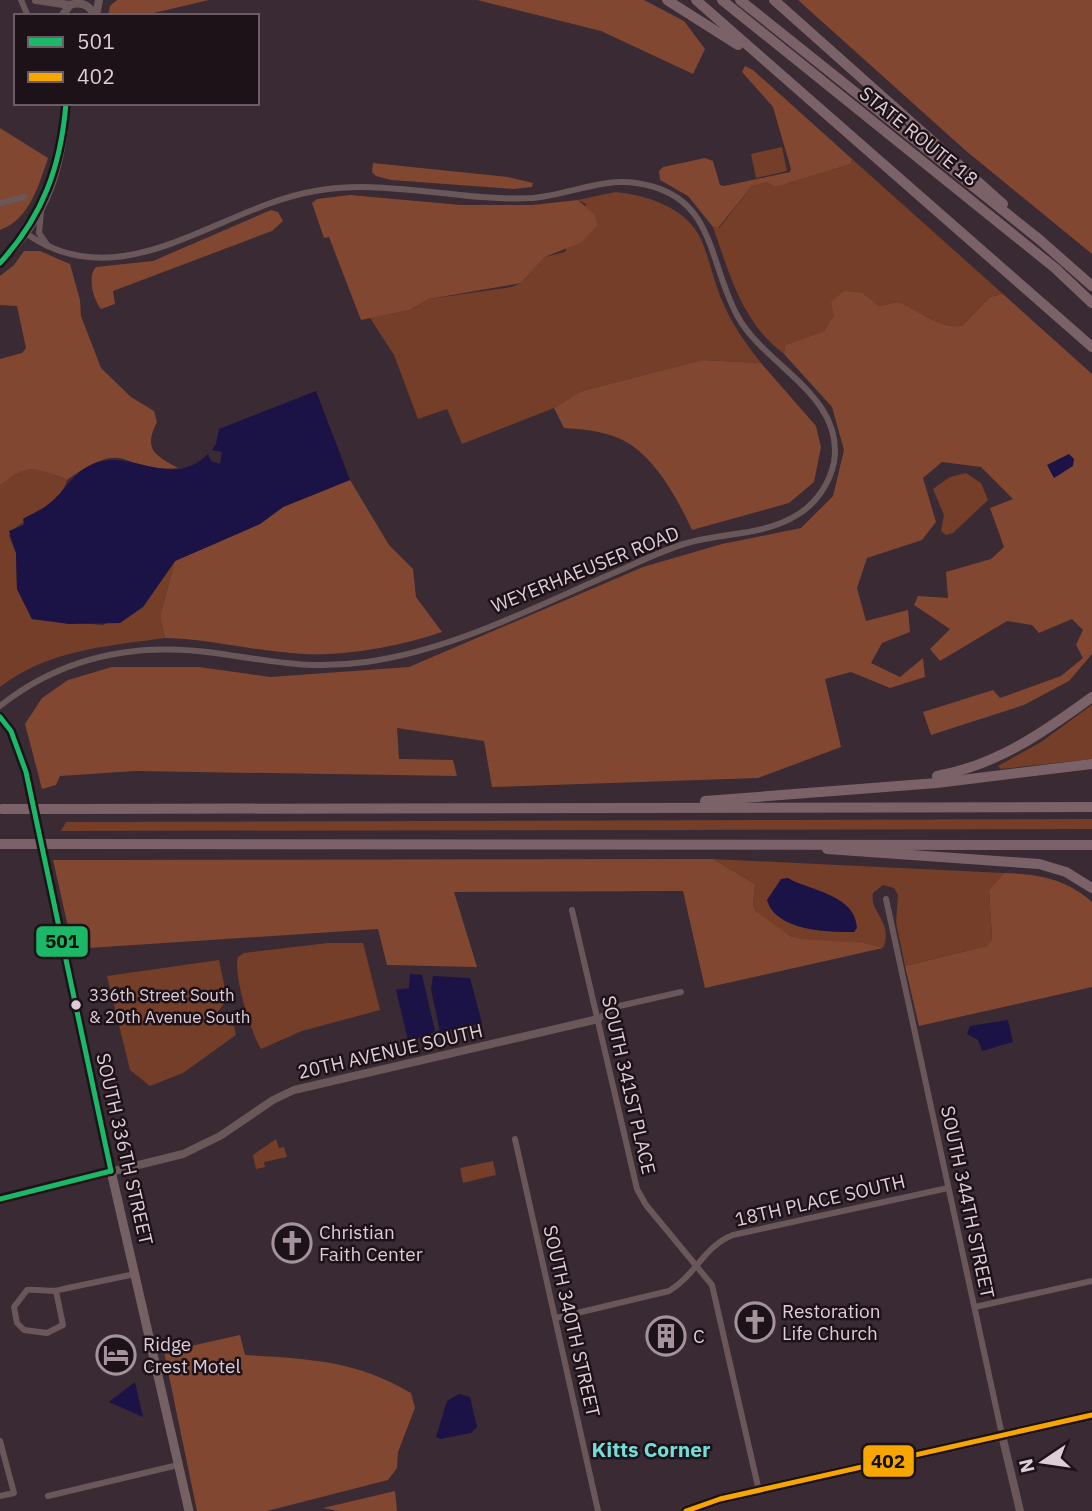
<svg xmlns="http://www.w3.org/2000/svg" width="1092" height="1511" viewBox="0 0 1092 1511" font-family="'IBM Plex Sans',sans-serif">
<rect width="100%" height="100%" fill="#392a33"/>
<g fill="#743e29" fill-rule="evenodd">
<path d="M782 147 787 171 756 178 751 154Z"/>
<path d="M852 159 1003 294 990 297 962 326C936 328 920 310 898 302L879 306 863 293 834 315 824 331 785 345 784 354C742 323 730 275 713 227L719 228 752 186 767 181 776 187 851 164Z"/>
<path d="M615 192C646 195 686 207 701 239 710 260 714 283 724 305 733 326 747 345 761 363L702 360 582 391 554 408 462 444 447 409 418 419 394 355 370 318 410 310 429 299 511 287 521 283 545 257 565 252 586 204 578 200Z"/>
<path d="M39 469 67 480C62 502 28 519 12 530L9 536 16 553 17 589 32 619 103 625 143 607 175 561 160 616 165 638C107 646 48 650 0 687V486L16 471Z"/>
<path d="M966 473 981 483 988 500 953 533 946 535 941 531 944 515 933 489 950 477Z"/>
<path d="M1092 705V759L1001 769 998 766 1041 742Z"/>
<path d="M1092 819V829L61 831 66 822Z"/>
<path d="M713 859 1004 873 989 890 992 939 987 946 905 966 896 922 898 895 894 888 883 885 873 893C869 912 894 922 883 948 854 940 821 947 793 937 780 932 767 920 756 911L753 906 755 884ZM798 884 853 932C825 932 787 931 769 906Z"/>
<path d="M328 943H363L380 1010 302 1031 261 1049C251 1034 233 974 238 957L244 953Z"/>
<path d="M219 960 227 999 218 1012 233 1021 236 1035 183 1073 150 1086 130 1070 107 976Z"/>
<path d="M276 1139 279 1148 284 1147 287 1157 264 1162 265 1167 256 1169 253 1155Z"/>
<path d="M493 1161 496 1175 463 1183 460 1168Z"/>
</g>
<g fill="#824730">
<path d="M117 0H209L141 16H108L110 6Z"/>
<path d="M477 0H644L684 21 705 49 693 74 601 31Z"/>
<path d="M798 0H1092V254L965 150Z"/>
<path d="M745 66 753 70 852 159 851 164 776 187 767 182 752 186 718 228 713 227 688 196 660 180 659 171 663 167 705 158 713 161 720 185 724 186 790 172 791 169 773 107 742 72Z"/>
<path d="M0 128 48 158C39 185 29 220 0 230Z"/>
<path d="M373 163 508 177 533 183 532 187 514 189 391 180 376 176 372 172Z"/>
<path d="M350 195 461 205H532L578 200 595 215 597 225 582 242 545 257 521 283 429 299 410 310 361 320 329 237 324 238 312 203 317 199Z"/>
<path d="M271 210 278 212 283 221 272 231 113 291 115 304 101 309C93 299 87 276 96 267L153 261Z"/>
<path d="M24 251H40L70 264 80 300 81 316 101 368 131 397 154 411 157 422C143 450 155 455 178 468 157 470 141 466 124 459 105 453 81 470 67 480 37 468 26 462 0 486V359L22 353 26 348 17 306 0 305V276L14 265Z"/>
<path d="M844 291 863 293 879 306 898 302C920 310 936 328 962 326L990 297 1003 294 1092 374V654L1069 681 1024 705 931 735 923 712 993 690 1000 698 1061 676 1083 658 1076 645 1083 630 1072 619 1039 633 1032 625 1007 621 940 661 930 649 950 629 914 605 918 596 948 598 946 572 991 559 1004 547 990 508 1013 499 981 467 942 462 923 478 936 522 922 540 867 558 857 588 866 621 908 610 910 632 882 643 871 663 900 677 923 658 925 677 890 688 851 672 825 679 841 747 758 778 492 787 484 741 397 728 399 759 453 760 457 776 135 771 60 776 56 785 42 789 25 724 42 698 68 680 112 667H199L270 677 409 667 643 567 722 544 801 528 833 496 844 450 832 407 784 354 785 345 824 331 834 315 831 302Z"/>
<path d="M702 360 761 363 816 426 821 447 814 482 789 503 692 530C677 498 653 452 618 438 602 431 582 429 564 428L554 408 582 391Z"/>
<path d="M350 480 389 545 413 569 416 597 442 632C400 646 349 656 304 654 258 652 212 639 165 638L160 616 175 561 260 524 283 507Z"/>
<path d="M713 859 755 884 753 906 756 911 790 936 801 939 863 943 883 948 705 988 683 891 454 892 477 967 387 965 378 929 73 949 53 860Z"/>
<path d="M1004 873C1038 874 1066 879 1092 902V987L919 1026 905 966 987 946 992 939 989 890Z"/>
<path d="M240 1335 245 1355C307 1359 355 1360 411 1393L415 1408 398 1452 397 1468 388 1480 267 1511H197L164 1352Z"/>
<path d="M395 1491 397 1511H338L323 1508Z"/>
</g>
<g fill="#1b1246">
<path d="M316 391 350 480 283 507 260 524 175 561 143 607 120 623 69 624 32 619 17 589 16 553 9 531 24 525 23 519C33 513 42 510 51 502 69 487 75 467 103 461 137 454 175 488 208 454L211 461 220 464 222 452 212 450 216 444 219 429Z"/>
<path d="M1069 454 1074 459 1073 466 1054 478 1047 465Z"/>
<path d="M788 878C807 890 856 894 857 928L854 932C827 932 776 931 767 900L781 879Z"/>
<path d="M410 974 422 975 435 1031 428 1036 408 1040 396 990 409 988Z"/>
<path d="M433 976 470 978 482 1023 440 1032 431 989Z"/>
<path d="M1008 1020 1013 1042 982 1051 978 1040 967 1034 970 1026Z"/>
<path d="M135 1382 143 1417 109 1402Z"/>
<path d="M459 1394 470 1397 477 1427 471 1433 440 1439 436 1437 447 1401Z"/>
</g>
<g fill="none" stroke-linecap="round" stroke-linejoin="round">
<g stroke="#69575a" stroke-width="6">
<path d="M21 0 28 16"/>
<path d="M0 203 24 197"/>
<path d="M41 212 39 233 48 246"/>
<path d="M0 706C63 656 136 642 215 653 271 661 309 670 366 662 454 650 536 606 616 572 639 562 663 550 687 543 722 533 766 535 797 515 816 504 830 483 834 462 845 396 765 366 738 317 707 261 716 194 636 183 601 178 568 195 533 198 460 202 388 178 315 191 219 207 123 301 27 234"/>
<path d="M886 899 1002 1435"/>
<path d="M572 910 637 1189 646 1205 712 1285 759 1491"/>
<path d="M598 1019 615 1007 681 992"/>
<path d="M515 1139 598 1511"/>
<path d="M56 1291 63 1325 47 1333 24 1330 17 1323 14 1307 27 1290C40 1289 51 1293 63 1289L135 1274"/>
<path d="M975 1307 1092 1281"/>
<path d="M556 1318 669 1291C695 1276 704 1246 733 1235L948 1188"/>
<path d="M0 1441 14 1493 0 1496"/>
<path d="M48 1496 178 1465"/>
</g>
<g stroke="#69575a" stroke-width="8">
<path d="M36 0 70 5"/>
<path d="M62 16 70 5C81 1 90 5 95 16"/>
<path d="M96 16 99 0"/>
<path d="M0 263C47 217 63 167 66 103"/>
<path d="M0 1199 183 1154 220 1136 273 1100 294 1090 598 1019"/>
<path d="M1002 1435 1020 1511"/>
</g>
<path stroke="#756063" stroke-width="9" d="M0 717 11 731 26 772 111 1171 189 1511"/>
<path stroke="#7f666a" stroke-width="10" d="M686 1511 720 1499 1092 1415"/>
<g stroke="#7b6268" stroke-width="10">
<path d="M667 0 738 45"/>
<path d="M696 0 1092 347"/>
<path d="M722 0 1055 268 1092 303"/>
<path d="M740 0 1040 240 1092 286"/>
<path d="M774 0 1003 204"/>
<path d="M937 776C997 765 1044 732 1092 697"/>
<path d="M705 801 937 783 1092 764"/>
<path d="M63 809 1092 807"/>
<path d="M0 844H16"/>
<path d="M64 844 1092 845"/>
<path d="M827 849 1039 864 1066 872 1092 888"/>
</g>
<g stroke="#7b6268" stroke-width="10">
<path d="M2 809H63"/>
<path d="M16 844H64"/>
</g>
<g stroke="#1e1219" stroke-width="10">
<g id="bus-1">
<path d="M0 263C43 216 61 166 66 103"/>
<path d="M0 717 11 731 26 772 111 1171"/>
<path d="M0 1199 111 1171"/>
</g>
</g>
<g stroke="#1e1219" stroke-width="10">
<path id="bus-2" d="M686 1511 720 1499 1092 1415"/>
</g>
<use href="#bus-1" stroke="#1ab867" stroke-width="5"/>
<use href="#bus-2" stroke="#f7a600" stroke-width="5"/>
</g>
<defs>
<g id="church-ring" transform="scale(2.0125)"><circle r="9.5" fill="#1e1219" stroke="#a4939d" stroke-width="1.5"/><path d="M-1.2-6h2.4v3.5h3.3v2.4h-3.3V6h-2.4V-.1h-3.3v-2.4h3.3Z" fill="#a4939d"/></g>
<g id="building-ring" transform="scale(2.0125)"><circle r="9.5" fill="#1e1219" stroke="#a4939d" stroke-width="1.5"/><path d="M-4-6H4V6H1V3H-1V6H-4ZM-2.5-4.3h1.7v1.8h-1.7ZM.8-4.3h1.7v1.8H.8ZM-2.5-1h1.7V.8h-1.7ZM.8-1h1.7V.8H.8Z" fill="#a4939d"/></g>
<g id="hotel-ring" transform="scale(2.0125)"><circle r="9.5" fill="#1e1219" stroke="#a4939d" stroke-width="1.5"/><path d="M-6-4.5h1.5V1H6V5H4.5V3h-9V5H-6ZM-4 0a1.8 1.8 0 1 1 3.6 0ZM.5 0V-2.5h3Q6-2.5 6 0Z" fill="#a4939d"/></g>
</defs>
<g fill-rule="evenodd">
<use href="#church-ring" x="292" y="1243"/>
<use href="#church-ring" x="755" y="1322"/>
<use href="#building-ring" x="666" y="1336"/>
<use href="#hotel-ring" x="116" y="1355"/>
</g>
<circle fill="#deccd6" stroke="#1e1219" stroke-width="2.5" cx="76" cy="1005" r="6"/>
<g text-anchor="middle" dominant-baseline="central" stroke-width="5" stroke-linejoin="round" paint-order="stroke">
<g font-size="17" fill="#deccd6" stroke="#1e1219" text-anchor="start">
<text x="89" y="995">336th Street South<tspan x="89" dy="22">&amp; 20th Avenue South</tspan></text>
</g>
<g font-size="19" fill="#deccd6" stroke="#1e1219">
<text transform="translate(919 136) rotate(39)">STATE ROUTE 18</text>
<text transform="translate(585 569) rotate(-22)">WEYERHAEUSER ROAD</text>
<text transform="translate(390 1051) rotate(-13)">20TH AVENUE SOUTH</text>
<text transform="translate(629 1085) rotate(77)">SOUTH 341ST PLACE</text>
<text transform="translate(125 1149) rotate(77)">SOUTH 336TH STREET</text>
<text transform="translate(820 1200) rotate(-13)">18TH PLACE SOUTH</text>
<text transform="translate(968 1202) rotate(78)">SOUTH 344TH STREET</text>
<text transform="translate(572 1321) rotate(77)">SOUTH 340TH STREET</text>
</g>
<g font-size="19" fill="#deccd6" stroke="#1e1219" text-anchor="start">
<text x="319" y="1232">Christian<tspan x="319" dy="22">Faith Center</tspan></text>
<text x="782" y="1311">Restoration<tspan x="782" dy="22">Life Church</tspan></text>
<text x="693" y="1336">C</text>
<text x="143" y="1344">Ridge<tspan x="143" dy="22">Crest Motel</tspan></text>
</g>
<g font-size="21" font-weight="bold" fill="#73ded8" stroke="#1e1219">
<text x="651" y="1449">Kitts Corner</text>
</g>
</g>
<g stroke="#1e1219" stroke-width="2.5">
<rect x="35" y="925" width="54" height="33" rx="7" fill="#1ab867"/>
<rect x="862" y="1444" width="53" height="34" rx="7" fill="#f7a600"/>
</g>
<g font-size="19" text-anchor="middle" font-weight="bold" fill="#111">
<text x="62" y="948">501</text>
<text x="888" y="1468">402</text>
</g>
<rect x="14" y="14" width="245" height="91" fill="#1e1219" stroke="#6b5c65" stroke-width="2"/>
<rect x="28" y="37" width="35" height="10" fill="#1ab867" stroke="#6b5c65" stroke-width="2"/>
<text x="77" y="49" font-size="21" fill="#deccd6">501</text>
<rect x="28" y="72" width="35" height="10" fill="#f7a600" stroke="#6b5c65" stroke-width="2"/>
<text x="77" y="84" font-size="21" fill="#deccd6">402</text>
<g transform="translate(1043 1462) rotate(257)" stroke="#1e1219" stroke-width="5" paint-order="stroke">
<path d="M0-5L12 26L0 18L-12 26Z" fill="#deccd6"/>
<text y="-10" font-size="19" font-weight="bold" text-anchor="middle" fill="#deccd6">N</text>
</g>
</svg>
